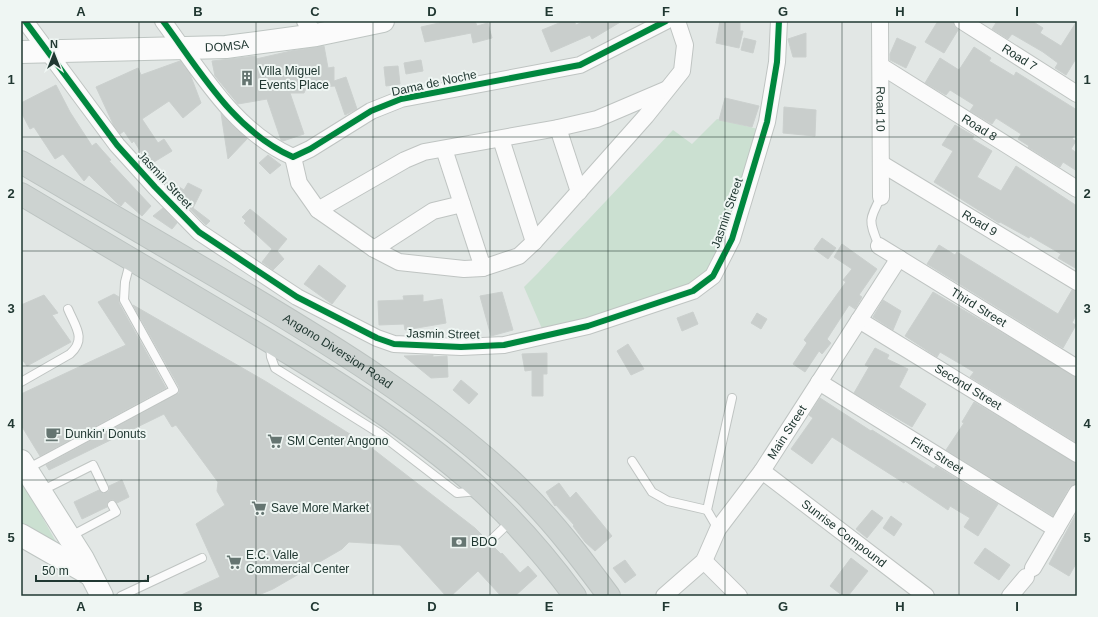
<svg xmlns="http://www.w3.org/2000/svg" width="1098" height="617" viewBox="0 0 1098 617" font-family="Arial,sans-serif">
<rect width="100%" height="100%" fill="#e2e7e5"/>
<g fill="#cbe0d1">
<path d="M717 119 758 129 726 239 710 272 691 286 590 319 543 331 524 287 538 273 673 130 692 144Z"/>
<path d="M21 479 60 549 21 526Z"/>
</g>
<g fill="#c9cecc" stroke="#cbd0ce">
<path d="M448 21H475L477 26 488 23 492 38 473 43 471 33 425 42 421 27Z"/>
<path d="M564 21H574L576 25 585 21H622L592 39 590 35 551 52 542 30Z"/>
<path d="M720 21H740V31H743L739 48 716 43Z"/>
<path d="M938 21H953L954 26 958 30 944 53 925 42Z"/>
<path d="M992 21H1032L1043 28 1040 33 1061 46 1077 21V57L1066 75 1055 68 1058 63 1043 52 1012 34 1008 39 992 29 996 23Z"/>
<path d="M806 33V57H793L788 39Z"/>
<path d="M744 38 756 41 753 53 741 50Z"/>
<path d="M897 38 916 47 906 68 890 60V54Z"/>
<path d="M324 46 328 68 334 67V81L346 77 357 109 345 115 335 86 306 88 304 93H290L304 134 283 141 281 140 267 99 238 104 215 76 212 61 256 56V59L291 51Z"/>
<path d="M974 47 991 58 989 61 1014 76 1016 72 1077 110V132L1072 139 1076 141 1071 149 1077 153V171L1063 162 1060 167 1028 147 1029 146 1018 139 1021 134 996 118 992 124 970 111 974 105 950 90 946 95 925 83 940 58 959 70Z"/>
<path d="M421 60 423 71 406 74 404 63Z"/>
<path d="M180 61 190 74 201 103 183 118 169 101 142 119 158 143 164 139 172 151 149 165 134 141 132 143 124 131 120 134 114 126 96 87 138 68 141 75Z"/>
<path d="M398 66 400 84 386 86 384 67Z"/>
<path d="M56 85 70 112 92 146 96 143 102 150 111 160 109 161 151 206 142 216 125 201 121 206 118 204 89 175 84 181 63 154 55 159 34 127 30 129 21 112V103Z"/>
<path d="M725 98 759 106 752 127 719 120Z"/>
<path d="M784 107 816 110 815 136 783 133Z"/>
<path d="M221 113 247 139 228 159Z"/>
<path d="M955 125 974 136 972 139 992 151 977 177 1001 191 1016 166 1077 206V269L1058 258 1061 254 1030 236 1029 238 1000 222 999 223 934 182 953 151 942 145Z"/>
<path d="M268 155 281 165 270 174 259 163Z"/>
<path d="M157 168 172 190 176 185 184 190 188 183 202 190 193 208 210 221 206 225 162 180 153 170Z"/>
<path d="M163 208 177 223 172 229 153 216Z"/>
<path d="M250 209 287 239 277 251 284 259 273 270 262 262 272 249 244 223 246 221 242 217Z"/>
<path d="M822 238 836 248 828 259 814 249Z"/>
<path d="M842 244 877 269 859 295 862 297 855 309 849 305 827 339 831 343 822 354 819 351 805 372 793 364 807 343 804 340 846 282 843 280 852 269 834 257Z"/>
<path d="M939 245 955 255 957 252 1058 314 1072 290 1077 291V313L1072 323 1076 325 1063 348 927 264Z"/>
<path d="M319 265 346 286 332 304 304 284Z"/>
<path d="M502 292 513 330 491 336 480 296Z"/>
<path d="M933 292 1077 377V443L970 377 974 372 940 352 937 357 905 336Z"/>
<path d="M114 294 119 297V303L166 388 40 456 21 425V394L126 345 98 302Z"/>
<path d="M44 295 58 313 52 315 71 342 27 366 21 358V305Z"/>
<path d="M423 295V302L442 299 446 323 405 330 404 324 379 325 378 301 404 300 403 296Z"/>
<path d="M883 300 901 311 893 330 873 317Z"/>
<path d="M133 305 265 381 369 446 475 528 485 538 486 545 493 546 501 554 502 553 520 573 528 566 537 576 515 596H501L478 571 451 596H446L400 545 349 542 342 549 273 589 256 596H179L220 577 196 524 225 505 217 491 218 482 176 425 172 427 164 414 49 470 46 465 179 393V387Z"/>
<path d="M693 312 698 324 682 331 677 318Z"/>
<path d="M757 313 767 319 761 329 751 323Z"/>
<path d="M628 344 644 369 631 375 617 351Z"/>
<path d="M875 348 889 355 887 359 908 369 899 387 926 404 912 427 854 393 869 367 865 365Z"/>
<path d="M547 353V374H543V396H532V370L525 371 522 354Z"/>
<path d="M433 355V357L447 356 448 377 431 378 404 356Z"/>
<path d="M461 380 478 394 469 404 453 390Z"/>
<path d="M820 398 871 431 872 430 934 469 936 466 998 504 978 536 964 527 970 518 950 506 948 510 905 481 904 483 832 437 812 464 791 449 813 418 809 415Z"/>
<path d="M974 402 1077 463V484L1069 488 1053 516 946 450 964 423 962 422Z"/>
<path d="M122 480 129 497 117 503 114 500H110L107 503V507L82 519 74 502 99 490 106 493 109 491V486Z"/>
<path d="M559 483 570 498 576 492 612 536 595 551 585 542 573 526 574 525 556 505 555 506 546 492Z"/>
<path d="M872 510 883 518 867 538 856 529Z"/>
<path d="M1077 512V562L1069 576 1049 564Z"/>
<path d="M891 516 902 524 894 536 883 528Z"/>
<path d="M985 548 1010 565 999 580 974 563Z"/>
<path d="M851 558 868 571 848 596H843L830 586Z"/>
<path d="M625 560 636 575 625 583 613 568Z"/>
</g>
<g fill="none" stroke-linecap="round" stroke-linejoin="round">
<g stroke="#bfc4c2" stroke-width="10">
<g id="lane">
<path d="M879 246C869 221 868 221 881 197"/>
<path d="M270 344 271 357 275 368 379 433 457 493 478 491"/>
<path d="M21 382 70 354C87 339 75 326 68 309"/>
<path d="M632 461 652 492 668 501 707 510"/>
<path d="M27 469 174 390 124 300 125 282 131 259"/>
<path d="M41 491 93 465 104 488"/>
<path d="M718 529 707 510 732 398"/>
<path d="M69 537 116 512 112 505"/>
<path d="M490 541 511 521"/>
<path d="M121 596 202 558"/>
</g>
</g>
<g stroke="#bfc4c2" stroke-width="18">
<g id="street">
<path d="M25 21 117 145 155 187 199 232 297 297 377 338 394 344 461 347 504 345 588 326 693 291 713 276 732 239 767 122 777 62 779 21"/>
<path d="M163 21C200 71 234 131 293 157L310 149 371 111 401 99 580 65 666 21"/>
<path d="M305 21 316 35"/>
<path id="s1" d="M880 21 881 197"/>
<path id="s2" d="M962 21 1077 94"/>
<path id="s3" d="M881 66 1077 189"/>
<path d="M558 128 579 192"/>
<path d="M501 139 534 242"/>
<path d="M444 149 483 268"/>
<path d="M293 157 299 183 318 210 374 249 399 262 464 269 483 268 519 256 534 242 646 116 682 71 685 45 677 21"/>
<path id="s4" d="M882 164 1077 282"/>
<path d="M318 210 405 160 424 152 558 128 597 119 665 90"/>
<path id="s5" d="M879 246 1077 368"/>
<path d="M374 249 433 211 462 204"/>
<path id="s6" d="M859 320 1077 454"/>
<path id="s7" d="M819 382 1056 529"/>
<path id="s8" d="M762 471 926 596"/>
<path d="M704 561 739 596"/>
<path d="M1033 568 1077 493"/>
<path id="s9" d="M664 596 704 561 718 529 762 471 899 258"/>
<path d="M1010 596 1026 577"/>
</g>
</g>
<g stroke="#bec5c2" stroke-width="24">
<g id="secondary">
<path id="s10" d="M21 52 226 47 316 35 383 21"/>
<path d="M21 461 83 559 102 596"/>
<path d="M21 535 91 575"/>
</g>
</g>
<g stroke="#bcc3c1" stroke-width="24">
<g id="primary">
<path id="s11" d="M21 162C87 200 153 239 219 278 324 340 437 408 524 493 556 525 583 561 609 596"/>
<path d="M21 194C90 235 158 275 227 316 315 368 404 421 481 490 516 522 547 558 575 596"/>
</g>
</g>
<use href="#lane" stroke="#fbfbfb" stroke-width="8"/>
<use href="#street" stroke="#fbfbfb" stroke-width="16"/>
<use href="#secondary" stroke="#fbfbfb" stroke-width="22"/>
<use href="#primary" stroke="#cdd3d1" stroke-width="22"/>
<g stroke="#eff6f3" stroke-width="8">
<g id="cycleway">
<path d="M25 21 117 145 155 187 199 232 297 297 377 338 394 344 461 347 504 345 588 326 693 291 713 276 732 239 767 122 777 62 779 21"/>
<path d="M163 21C200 71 234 131 293 157L310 149 371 111 401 99 580 65 666 21"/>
</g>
</g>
<use href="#cycleway" stroke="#00873e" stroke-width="6"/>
</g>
<path fill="none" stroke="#213832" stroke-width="1" stroke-opacity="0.55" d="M139 21V596M256 21V596M373 21V596M490 21V596M608 21V596M725 21V596M842 21V596M959 21V596M21 137H1077M21 251H1077M21 366H1077M21 480H1077"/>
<defs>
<g id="building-bare" transform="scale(1.2)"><path d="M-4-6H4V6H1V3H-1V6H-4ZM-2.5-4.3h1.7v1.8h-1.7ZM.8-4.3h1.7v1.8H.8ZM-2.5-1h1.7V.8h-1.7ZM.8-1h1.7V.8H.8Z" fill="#657571" stroke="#eff6f3" stroke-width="2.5" paint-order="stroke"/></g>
<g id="cafe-bare" transform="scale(1.2)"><path d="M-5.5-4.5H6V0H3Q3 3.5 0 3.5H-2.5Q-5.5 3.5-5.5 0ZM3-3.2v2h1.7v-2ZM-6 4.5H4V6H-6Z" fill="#657571" stroke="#eff6f3" stroke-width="2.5" paint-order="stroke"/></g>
<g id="supermarket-bare" transform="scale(1.2)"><path d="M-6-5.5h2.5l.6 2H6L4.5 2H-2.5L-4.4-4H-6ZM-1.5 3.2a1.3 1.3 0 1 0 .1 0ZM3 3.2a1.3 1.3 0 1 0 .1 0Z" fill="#657571" stroke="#eff6f3" stroke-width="2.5" paint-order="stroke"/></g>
<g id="bank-bare" transform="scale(1.2)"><path d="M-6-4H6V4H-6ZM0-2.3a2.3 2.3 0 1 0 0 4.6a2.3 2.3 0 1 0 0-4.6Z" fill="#657571" stroke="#eff6f3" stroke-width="2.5" paint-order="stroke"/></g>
</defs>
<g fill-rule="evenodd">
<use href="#building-bare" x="247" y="78"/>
<use href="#cafe-bare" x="53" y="434"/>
<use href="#supermarket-bare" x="275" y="441"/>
<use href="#supermarket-bare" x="259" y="508"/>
<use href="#bank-bare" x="459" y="542"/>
<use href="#supermarket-bare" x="234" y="562"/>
</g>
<g text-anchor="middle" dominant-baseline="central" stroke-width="4" stroke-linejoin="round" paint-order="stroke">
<g font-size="12" fill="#213832" stroke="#eff6f3">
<text stroke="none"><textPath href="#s10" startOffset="206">DOMSA</textPath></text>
<text stroke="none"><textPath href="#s2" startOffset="68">Road 7</textPath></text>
<text transform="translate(434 83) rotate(-12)">Dama de Noche</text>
<text stroke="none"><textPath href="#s1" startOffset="88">Road 10</textPath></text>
<text stroke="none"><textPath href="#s3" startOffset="116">Road 8</textPath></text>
<text transform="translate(165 180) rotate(47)">Jasmin Street</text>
<text transform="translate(727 213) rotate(-71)">Jasmin Street</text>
<text stroke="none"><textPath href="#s4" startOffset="114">Road 9</textPath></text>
<text stroke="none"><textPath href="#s5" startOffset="117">Third Street</textPath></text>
<text transform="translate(443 334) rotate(1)">Jasmin Street</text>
<text stroke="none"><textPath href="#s11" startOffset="369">Angono Diversion Road</textPath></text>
<text stroke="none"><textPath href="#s6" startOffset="128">Second Street</textPath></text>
<text stroke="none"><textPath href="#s9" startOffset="207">Main Street</textPath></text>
<text stroke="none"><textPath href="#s7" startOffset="139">First Street</textPath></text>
<text stroke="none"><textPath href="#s8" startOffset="103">Sunrise Compound</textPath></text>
</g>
<g font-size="12" fill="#213832" stroke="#eff6f3" text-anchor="start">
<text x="259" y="71">Villa Miguel<tspan x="259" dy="14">Events Place</tspan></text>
<text x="65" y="434">Dunkin' Donuts</text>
<text x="287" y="441">SM Center Angono</text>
<text x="271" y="508">Save More Market</text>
<text x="471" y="542">BDO</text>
<text x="246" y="555">E.C. Valle<tspan x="246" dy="14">Commercial Center</tspan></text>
</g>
</g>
<rect width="1098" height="617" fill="none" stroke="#eff6f3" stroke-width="44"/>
<g transform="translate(54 54)" stroke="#eff6f3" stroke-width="3" paint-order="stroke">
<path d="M0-3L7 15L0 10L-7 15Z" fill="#213832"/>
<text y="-6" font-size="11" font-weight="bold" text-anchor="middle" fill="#213832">N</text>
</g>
<path d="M36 575v6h112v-6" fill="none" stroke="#213832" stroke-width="2"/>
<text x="42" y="575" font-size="12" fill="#213832" stroke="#eff6f3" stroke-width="3" paint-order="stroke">50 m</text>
<rect x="22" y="22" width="1054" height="573" fill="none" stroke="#213832" stroke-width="1.5"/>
<g font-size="13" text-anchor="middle" font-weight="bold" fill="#213832">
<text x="81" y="16">A</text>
<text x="198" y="16">B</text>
<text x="315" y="16">C</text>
<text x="432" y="16">D</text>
<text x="549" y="16">E</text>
<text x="666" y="16">F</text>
<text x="783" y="16">G</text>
<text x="900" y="16">H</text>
<text x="1017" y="16">I</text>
<text x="11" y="84">1</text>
<text x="1087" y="84">1</text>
<text x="11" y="198">2</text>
<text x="1087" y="198">2</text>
<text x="11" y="313">3</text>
<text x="1087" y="313">3</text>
<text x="11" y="428">4</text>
<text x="1087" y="428">4</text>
<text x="11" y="542">5</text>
<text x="1087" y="542">5</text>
<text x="81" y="611">A</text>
<text x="198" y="611">B</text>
<text x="315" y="611">C</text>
<text x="432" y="611">D</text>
<text x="549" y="611">E</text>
<text x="666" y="611">F</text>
<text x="783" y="611">G</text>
<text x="900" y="611">H</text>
<text x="1017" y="611">I</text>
</g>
</svg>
